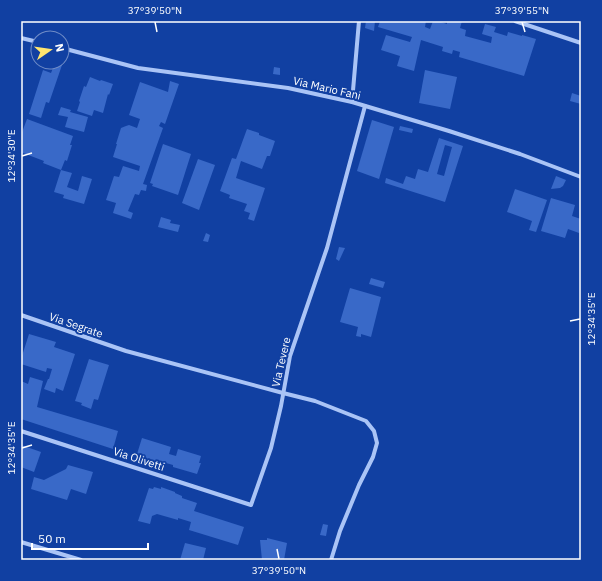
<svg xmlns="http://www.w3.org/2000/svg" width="602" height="581" viewBox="0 0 602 581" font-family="'IBM Plex Sans',sans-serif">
<rect width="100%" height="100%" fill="#1140a2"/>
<g fill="#3969c8" fill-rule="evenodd">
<path d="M366 21H375L374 31 365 28Z"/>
<path d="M380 21H426L425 27 430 29 433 21H438L447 24V21H462L460 28 466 30 465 36 491 43 492 37 482 34 485 24 496 27 494 32 507 36 508 32 522 36V35L536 39 524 76 459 57 460 52 453 50 452 54 442 51 443 47 421 40 414 71 397 66 400 56 381 50 386 35 410 42 412 37 378 27Z"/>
<path d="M55 63 62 65 49 103 46 102 41 118 29 114 43 70 51 73Z"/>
<path d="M274 67 280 68V75L273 74Z"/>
<path d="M425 70 457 77 450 109 419 103Z"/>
<path d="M90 77 100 81 101 80 113 84 109 95 108 94 103 113 94 110 92 116 77 111 80 102 79 101 84 86 86 87Z"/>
<path d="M170 81 179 84 165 124 161 122 159 126 163 128 143 184 147 185 146 191 141 190 139 195 135 194 128 211 133 213 131 219 113 213 116 203 106 200 114 176 119 177 123 166 139 171 140 166 113 157 117 144H116L121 128 126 126 129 125 137 128 140 119 129 115 140 82 168 92Z"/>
<path d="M572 93 581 96V104L570 101Z"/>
<path d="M61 107 71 110 70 112 88 117 84 132 65 127 68 117 58 115Z"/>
<path d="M27 119 73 136 70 145H72L67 161 65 160 61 170 43 163 44 161 23 153 21 158V135Z"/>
<path d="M372 120 394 127 379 179 357 171Z"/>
<path d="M400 126 413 129 412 133 399 130Z"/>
<path d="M247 129 259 133V135L275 141 270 156H267L262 169 241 161 236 178 265 188 254 221 248 219 250 213 244 211 247 204 229 198 230 195 220 191 232 158 236 159Z"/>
<path d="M439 138 463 146 445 202 385 183 386 178 403 184 406 176 415 179 418 169 428 172ZM445 145 452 147 444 176 437 174Z"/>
<path d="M163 144 191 154 178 195 152 186 153 184 150 183Z"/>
<path d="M198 159 215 165 199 210 182 203Z"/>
<path d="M61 170 72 173 67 187 78 191 82 176 92 179 84 204 63 198 64 195 54 192Z"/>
<path d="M556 176 566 180 563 186 560 188 551 189Z"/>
<path d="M515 189 547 200 536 232 529 230 532 221 507 212Z"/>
<path d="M551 198 575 205 572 216 581 219V225L579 233 568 229 565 238 541 231Z"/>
<path d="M161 217 171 220 170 223 180 225 178 232 158 227Z"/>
<path d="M206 233 210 235 208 242 203 241Z"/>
<path d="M339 247 345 248 339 261 336 259Z"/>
<path d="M371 278 385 282 383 288 369 284Z"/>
<path d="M350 288 381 297 371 337 361 334V337L356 336 358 327 340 322Z"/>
<path d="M29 334 56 342 54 347 75 354 63 391 56 388 55 393 44 389 48 379H49L52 369 47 368 46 372 21 364V359Z"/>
<path d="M89 359 109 365 98 400 94 399 91 409 81 405 82 403 75 401Z"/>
<path d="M30 377 43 381 37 407 118 431 113 449 21 419V381L28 384Z"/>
<path d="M142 438 171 447 169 454 176 456 178 449 201 456 199 463H201L197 474 173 467V465L166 463 165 465 144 459 145 457 137 454Z"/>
<path d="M21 445 41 452 34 472 21 467Z"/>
<path d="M68 465 93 472 86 494 71 489 67 500 31 489 34 477 44 480 66 469Z"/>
<path d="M154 487 161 489V487L175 492V493L182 496V498L197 503 194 511 244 527 238 545 189 530 191 522 178 518V520L157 514 152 516 150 524 138 521 149 488 153 489Z"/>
<path d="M323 524 328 525 326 536 320 535Z"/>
<path d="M267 538 287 543 284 560H262L260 540H267Z"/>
<path d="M185 543 206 548 203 560H180Z"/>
</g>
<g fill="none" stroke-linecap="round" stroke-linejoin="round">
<g stroke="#aac4f6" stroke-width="4">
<path d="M515 21 581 43"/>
<path d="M21 38 38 42"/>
<path d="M62 48 138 68 288 88 352 102 449 131 520 154 581 177"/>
<path d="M352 102 359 21"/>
<path d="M21 315 126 351 283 393 315 401 366 421 374 431 377 443 373 457 359 485 340 531 331 560"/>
<path d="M21 431 251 505 271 448 281 406 290 356 327 248 365 106"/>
<path d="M21 542 81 560"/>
</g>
</g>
<path fill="none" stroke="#fff" stroke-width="1.5" d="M155 22 157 32M522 22 525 32M22 156 32 153M570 321 580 319M22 448 32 445M277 549 279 559"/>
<g text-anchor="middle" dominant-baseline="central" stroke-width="4" stroke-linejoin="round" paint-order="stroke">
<g font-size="11" fill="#fff" stroke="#1140a2">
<text transform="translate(327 88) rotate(13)">Via Mario Fani</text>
<text transform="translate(76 325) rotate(19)">Via Segrate</text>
<text transform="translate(281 362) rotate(-77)">Via Tevere</text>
<text transform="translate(139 459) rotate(18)">Via Olivetti</text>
</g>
</g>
<rect width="602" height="581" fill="none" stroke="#1140a2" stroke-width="44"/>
<g transform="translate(50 50) rotate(77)"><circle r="19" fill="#1140a2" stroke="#708cc7"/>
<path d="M0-3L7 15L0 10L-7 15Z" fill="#ffe56f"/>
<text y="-6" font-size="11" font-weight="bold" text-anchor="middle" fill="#ffffff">N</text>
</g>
<path d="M32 543v6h116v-6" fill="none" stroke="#ffffff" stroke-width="2"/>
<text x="38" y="543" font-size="12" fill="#ffffff" stroke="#1140a2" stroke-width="3" paint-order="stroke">50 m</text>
<rect x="22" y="22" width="558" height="537" fill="none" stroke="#fff" stroke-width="1.5"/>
<g font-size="10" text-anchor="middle" fill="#fff">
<text x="155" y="14">37°39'50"N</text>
<text x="522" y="14">37°39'55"N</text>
<text transform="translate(11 156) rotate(-90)" y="4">12°34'30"E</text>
<text transform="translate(591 319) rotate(-90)" y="4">12°34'35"E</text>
<text transform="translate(11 448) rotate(-90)" y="4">12°34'35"E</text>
<text x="279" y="574">37°39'50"N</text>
</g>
</svg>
